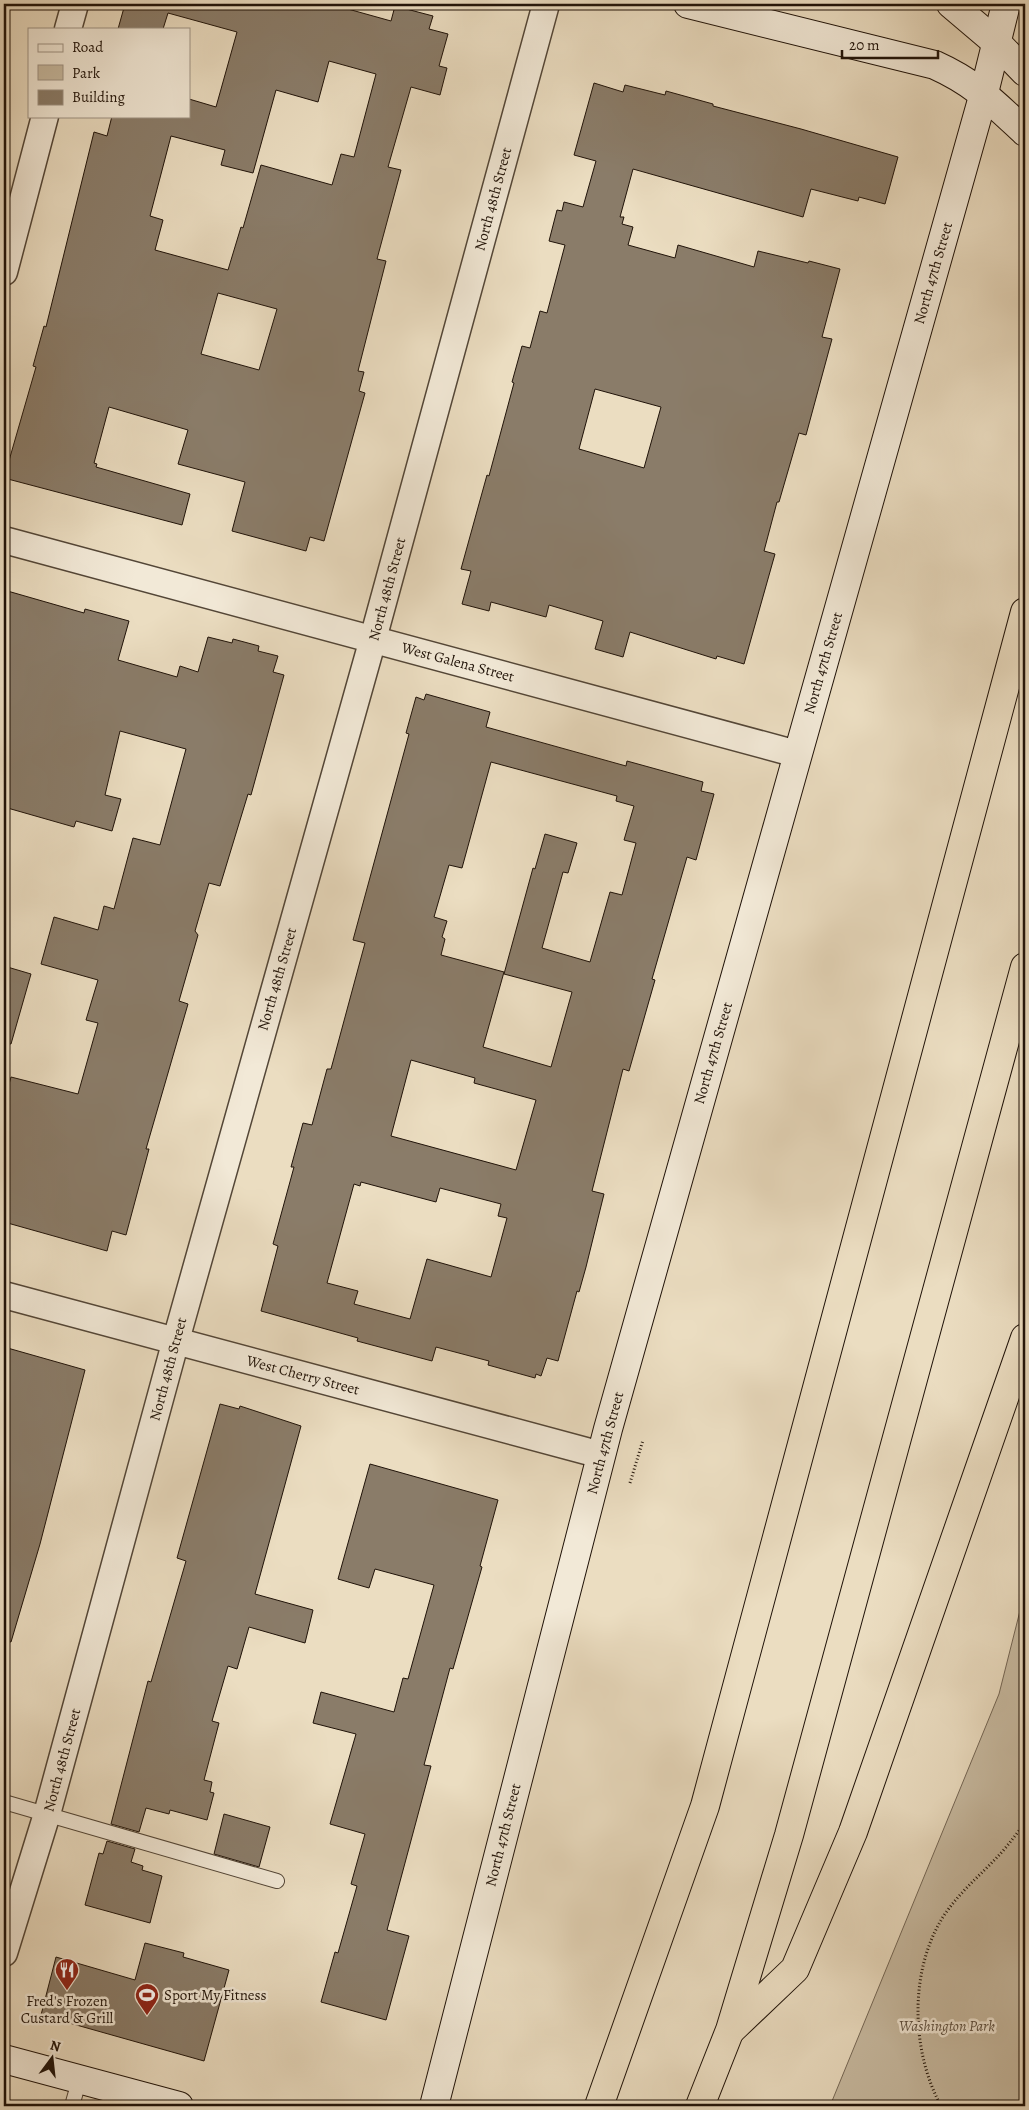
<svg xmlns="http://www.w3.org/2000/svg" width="1029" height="2110" viewBox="0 0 1029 2110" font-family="Alegreya,serif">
<rect width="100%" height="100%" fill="#ebddc1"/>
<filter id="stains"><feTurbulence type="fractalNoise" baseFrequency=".004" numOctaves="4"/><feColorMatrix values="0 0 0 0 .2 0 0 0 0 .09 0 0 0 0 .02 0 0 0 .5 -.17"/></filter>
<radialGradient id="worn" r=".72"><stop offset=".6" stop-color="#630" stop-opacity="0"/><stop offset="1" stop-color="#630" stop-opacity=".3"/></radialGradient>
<path fill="#c8bba2" stroke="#746756" d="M1025 1591V2106H830L999 1694Z"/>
<g fill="#8a7c69" stroke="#201309" fill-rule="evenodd">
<path d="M125 4H330L391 21 395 6 433 16 429 29 448 34 439 66 447 68 440 95 411 87 388 167 401 170 377 259 386 261 358 371 364 372 359 391 365 393 324 541 310 537 306 551 232 531 245 482 178 464 188 430 109 407 94 463 97 464 96 467 190 494 182 525 4 478 36 367 33 366 44 326 46 327 94 132 107 136 112 116H189V99L216 107 237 32 168 13 163 29H118ZM329 61 376 74 354 157 341 154 332 185 261 165 243 228 241 227 228 270 155 250 163 220 150 216 171 136 225 150 221 165 253 173 276 90 318 102ZM218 293 277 309 259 370 201 354Z"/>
<path d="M594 83 623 92 625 85 665 95 666 91 713 104V106L801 129 898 157 885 204 859 197 858 201 811 189 803 217 633 169 620 217H624L622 224 633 227 628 245 675 258 678 245 754 267 758 251 808 263 809 261 840 269 822 337 832 339 806 435 799 433 779 502H777L764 551 775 554 744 664 717 656 716 659 630 632 623 657 595 649 603 621 549 605 546 617 491 602 489 611 462 604 471 571 461 569 487 475 489 476 514 383 512 382 522 346 530 348 540 311 547 313 565 245 549 241 557 210 562 211 564 202 583 207 596 161 574 155ZM595 389 661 407 644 468 579 449Z"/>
<path d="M4 590 84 613 85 609 129 621 118 660 177 677 180 666 198 672 208 637 232 643 233 639 259 646 258 651 278 656 273 672 284 675 251 795 248 794 220 886 209 883 195 931 198 935 179 1001 188 1004 146 1149H149L126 1235 112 1231 107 1251 4 1222V1103L11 1077 78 1094 98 1023 86 1020 98 980 41 964 54 917 98 930 104 906 114 909 133 838 160 845 186 749 120 731 105 795 121 799 112 831 76 821 74 827 4 807Z"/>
<path d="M426 694 490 712 486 727 626 766 627 761 703 782 701 791 714 794 696 860 687 857 652 979 655 980 629 1071 623 1069 592 1191 604 1194 586 1267 579 1292 577 1291 558 1361 547 1358 541 1376 536 1374 535 1378 488 1365 489 1361 436 1347 432 1361 357 1341 358 1338 261 1311 278 1246 273 1244 294 1167H291L303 1123 312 1125 327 1069H331L365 943 353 940 409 734 406 733 416 697 424 700ZM491 762 617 796 616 801 634 806 624 840 636 843 622 895 610 892 590 962 542 948 563 872 568 873 577 843 545 834 535 869 533 868 504 974 572 992 551 1067 483 1047 504 972 441 955 445 939 442 937 447 921 434 917 449 865 462 868ZM411 1060 475 1078 474 1083 536 1100 516 1170 391 1136ZM361 1182 436 1202 440 1188 501 1204 498 1216 507 1218 491 1277 427 1259 410 1319 354 1304 358 1291 327 1283 354 1184 360 1186Z"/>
<path d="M4 966 31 974 11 1044 4 1043Z"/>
<path d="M4 1347 85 1370 40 1544 11 1642 4 1641Z"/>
<path d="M220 1404 239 1409 240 1406 301 1426 255 1594 313 1610 305 1643 249 1627 237 1669 228 1666 212 1721 219 1723 204 1780 212 1782 210 1792 214 1793 207 1820 170 1810 169 1814 146 1808 139 1832 111 1824 148 1681 151 1682 186 1561 177 1558Z"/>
<path d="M370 1464 498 1500 480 1566 482 1567 453 1669 450 1668 424 1765 431 1766 387 1930 409 1936 386 2020 321 2002 335 1952 338 1953 357 1886 351 1884 365 1834 330 1824 356 1734 313 1723 321 1692 394 1712 403 1678 408 1679 434 1585 375 1569 369 1588 338 1579Z"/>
<path d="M224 1814 270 1827 259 1867 214 1854Z"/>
<path d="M107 1841 135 1849 131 1862 143 1866 142 1870 162 1876 150 1923 85 1905 99 1853 103 1854Z"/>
<path d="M145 1943 184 1953 183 1957 229 1970 204 2061 41 2015 56 1957 135 1980Z"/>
</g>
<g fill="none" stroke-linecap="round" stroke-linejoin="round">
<g stroke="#534637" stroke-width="16">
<g id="lane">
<path d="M4 1802 277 1881"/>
<path d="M72 2106 79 2081"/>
</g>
</g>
<g stroke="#534637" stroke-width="29">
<g id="street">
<path d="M68 29 75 4"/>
<path d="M4 272 45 116"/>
<path d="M4 540 797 754"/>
<path d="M4 1295 601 1455"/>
<path d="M4 1953 47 1814 176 1340 373 639 546 4"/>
</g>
</g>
<g stroke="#201309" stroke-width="30">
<g id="secondary">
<path d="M688 4 935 65C975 83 994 103 1025 132"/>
<path d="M951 4 997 43 1025 72"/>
<path d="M4 2059 179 2106"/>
<path d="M434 2106 608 1429 984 93 1006 4"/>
</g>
</g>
<g stroke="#201309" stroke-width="30">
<g id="highway">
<path d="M732 2029 795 1969 853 1832 1025 1338"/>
<path d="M599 2106 705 1806 1025 612"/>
<path d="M700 2106 730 2030 789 1835 1025 967"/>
</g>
</g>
<g stroke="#201309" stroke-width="3" stroke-dasharray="1 2.5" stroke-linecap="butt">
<path d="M630 1483 643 1440"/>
<path d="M941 2106C911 2051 909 1971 943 1917 959 1892 982 1874 1001 1853 1010 1843 1017 1833 1025 1823"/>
</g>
<use href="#lane" stroke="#f2e9d7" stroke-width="14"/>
<use href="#street" stroke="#f2e9d7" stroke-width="26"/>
<use href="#secondary" stroke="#f2e9d7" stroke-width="28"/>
<use href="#highway" stroke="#ebddc1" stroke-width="28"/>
</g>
<defs>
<g id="restaurant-pin" transform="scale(1.25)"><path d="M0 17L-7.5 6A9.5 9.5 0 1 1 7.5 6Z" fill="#8f2418" stroke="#f2e9d7"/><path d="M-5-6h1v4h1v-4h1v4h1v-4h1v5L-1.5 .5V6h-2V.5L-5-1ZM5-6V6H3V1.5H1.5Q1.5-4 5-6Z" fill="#fff"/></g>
<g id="stadium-pin" transform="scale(1.25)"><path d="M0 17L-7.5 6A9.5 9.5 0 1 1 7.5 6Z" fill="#8f2418" stroke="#f2e9d7"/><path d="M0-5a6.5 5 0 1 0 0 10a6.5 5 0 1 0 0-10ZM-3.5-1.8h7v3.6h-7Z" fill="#fff"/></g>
</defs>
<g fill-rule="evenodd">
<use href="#restaurant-pin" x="67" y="1970"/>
<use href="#stadium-pin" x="147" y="1995"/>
</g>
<g text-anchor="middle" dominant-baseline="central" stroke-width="5" stroke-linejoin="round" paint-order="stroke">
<g font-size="15" fill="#201309" stroke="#f2e9d7">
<text transform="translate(493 199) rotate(-75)">North 48th Street</text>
<text transform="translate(933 273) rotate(-74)">North 47th Street</text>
<text transform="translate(387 589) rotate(-75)">North 48th Street</text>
<text transform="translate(458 662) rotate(15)">West Galena Street</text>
<text transform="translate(823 663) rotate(-74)">North 47th Street</text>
<text transform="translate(277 979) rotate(-74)">North 48th Street</text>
<text transform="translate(713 1053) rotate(-74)">North 47th Street</text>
<text transform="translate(168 1369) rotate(-75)">North 48th Street</text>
<text transform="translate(303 1375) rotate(15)">West Cherry Street</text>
<text transform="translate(605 1443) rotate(-75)">North 47th Street</text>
<text transform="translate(62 1760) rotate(-75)">North 48th Street</text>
<text transform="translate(503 1835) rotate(-76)">North 47th Street</text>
</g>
<g font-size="15" fill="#201309" stroke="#f2e9d7" text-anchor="start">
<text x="164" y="1995">Sport My Fitness</text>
<text x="67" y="2001" text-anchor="middle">Fred's Frozen<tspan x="67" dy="17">Custard &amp; Grill</tspan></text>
</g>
<g font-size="15" font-style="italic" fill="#5b4e3f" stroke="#f2e9d7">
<text x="947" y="2026">Washington Park</text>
</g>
</g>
<rect width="1029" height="2110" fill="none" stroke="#ebddc1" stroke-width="20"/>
<rect x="5" y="5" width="1019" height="2100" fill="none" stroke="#201309" stroke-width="2.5"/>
<rect x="10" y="10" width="1009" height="2090" fill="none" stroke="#201309"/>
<rect x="28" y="28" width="162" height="90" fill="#f2e9d7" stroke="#9e9385"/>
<rect x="38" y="44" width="25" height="8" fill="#f2e9d7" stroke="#9e9385"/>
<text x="72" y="52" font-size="15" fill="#201309">Road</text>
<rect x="38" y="65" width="25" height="15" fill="#c8bba2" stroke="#9e9385"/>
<text x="72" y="78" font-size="15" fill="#201309">Park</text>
<rect x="38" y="90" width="25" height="15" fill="#8a7c69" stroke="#9e9385"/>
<text x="72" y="102" font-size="15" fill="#201309">Building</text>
<g transform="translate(52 2058) rotate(15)" stroke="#f2e9d7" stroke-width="4" paint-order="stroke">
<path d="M0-4L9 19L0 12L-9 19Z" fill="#201309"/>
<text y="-8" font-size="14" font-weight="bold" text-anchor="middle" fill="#201309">N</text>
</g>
<path d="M842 50v8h96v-8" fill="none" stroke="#201309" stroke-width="2.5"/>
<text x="849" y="50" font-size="15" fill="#201309" stroke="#f2e9d7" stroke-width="4" paint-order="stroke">20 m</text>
<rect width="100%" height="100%" filter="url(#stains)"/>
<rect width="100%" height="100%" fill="url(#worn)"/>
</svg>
